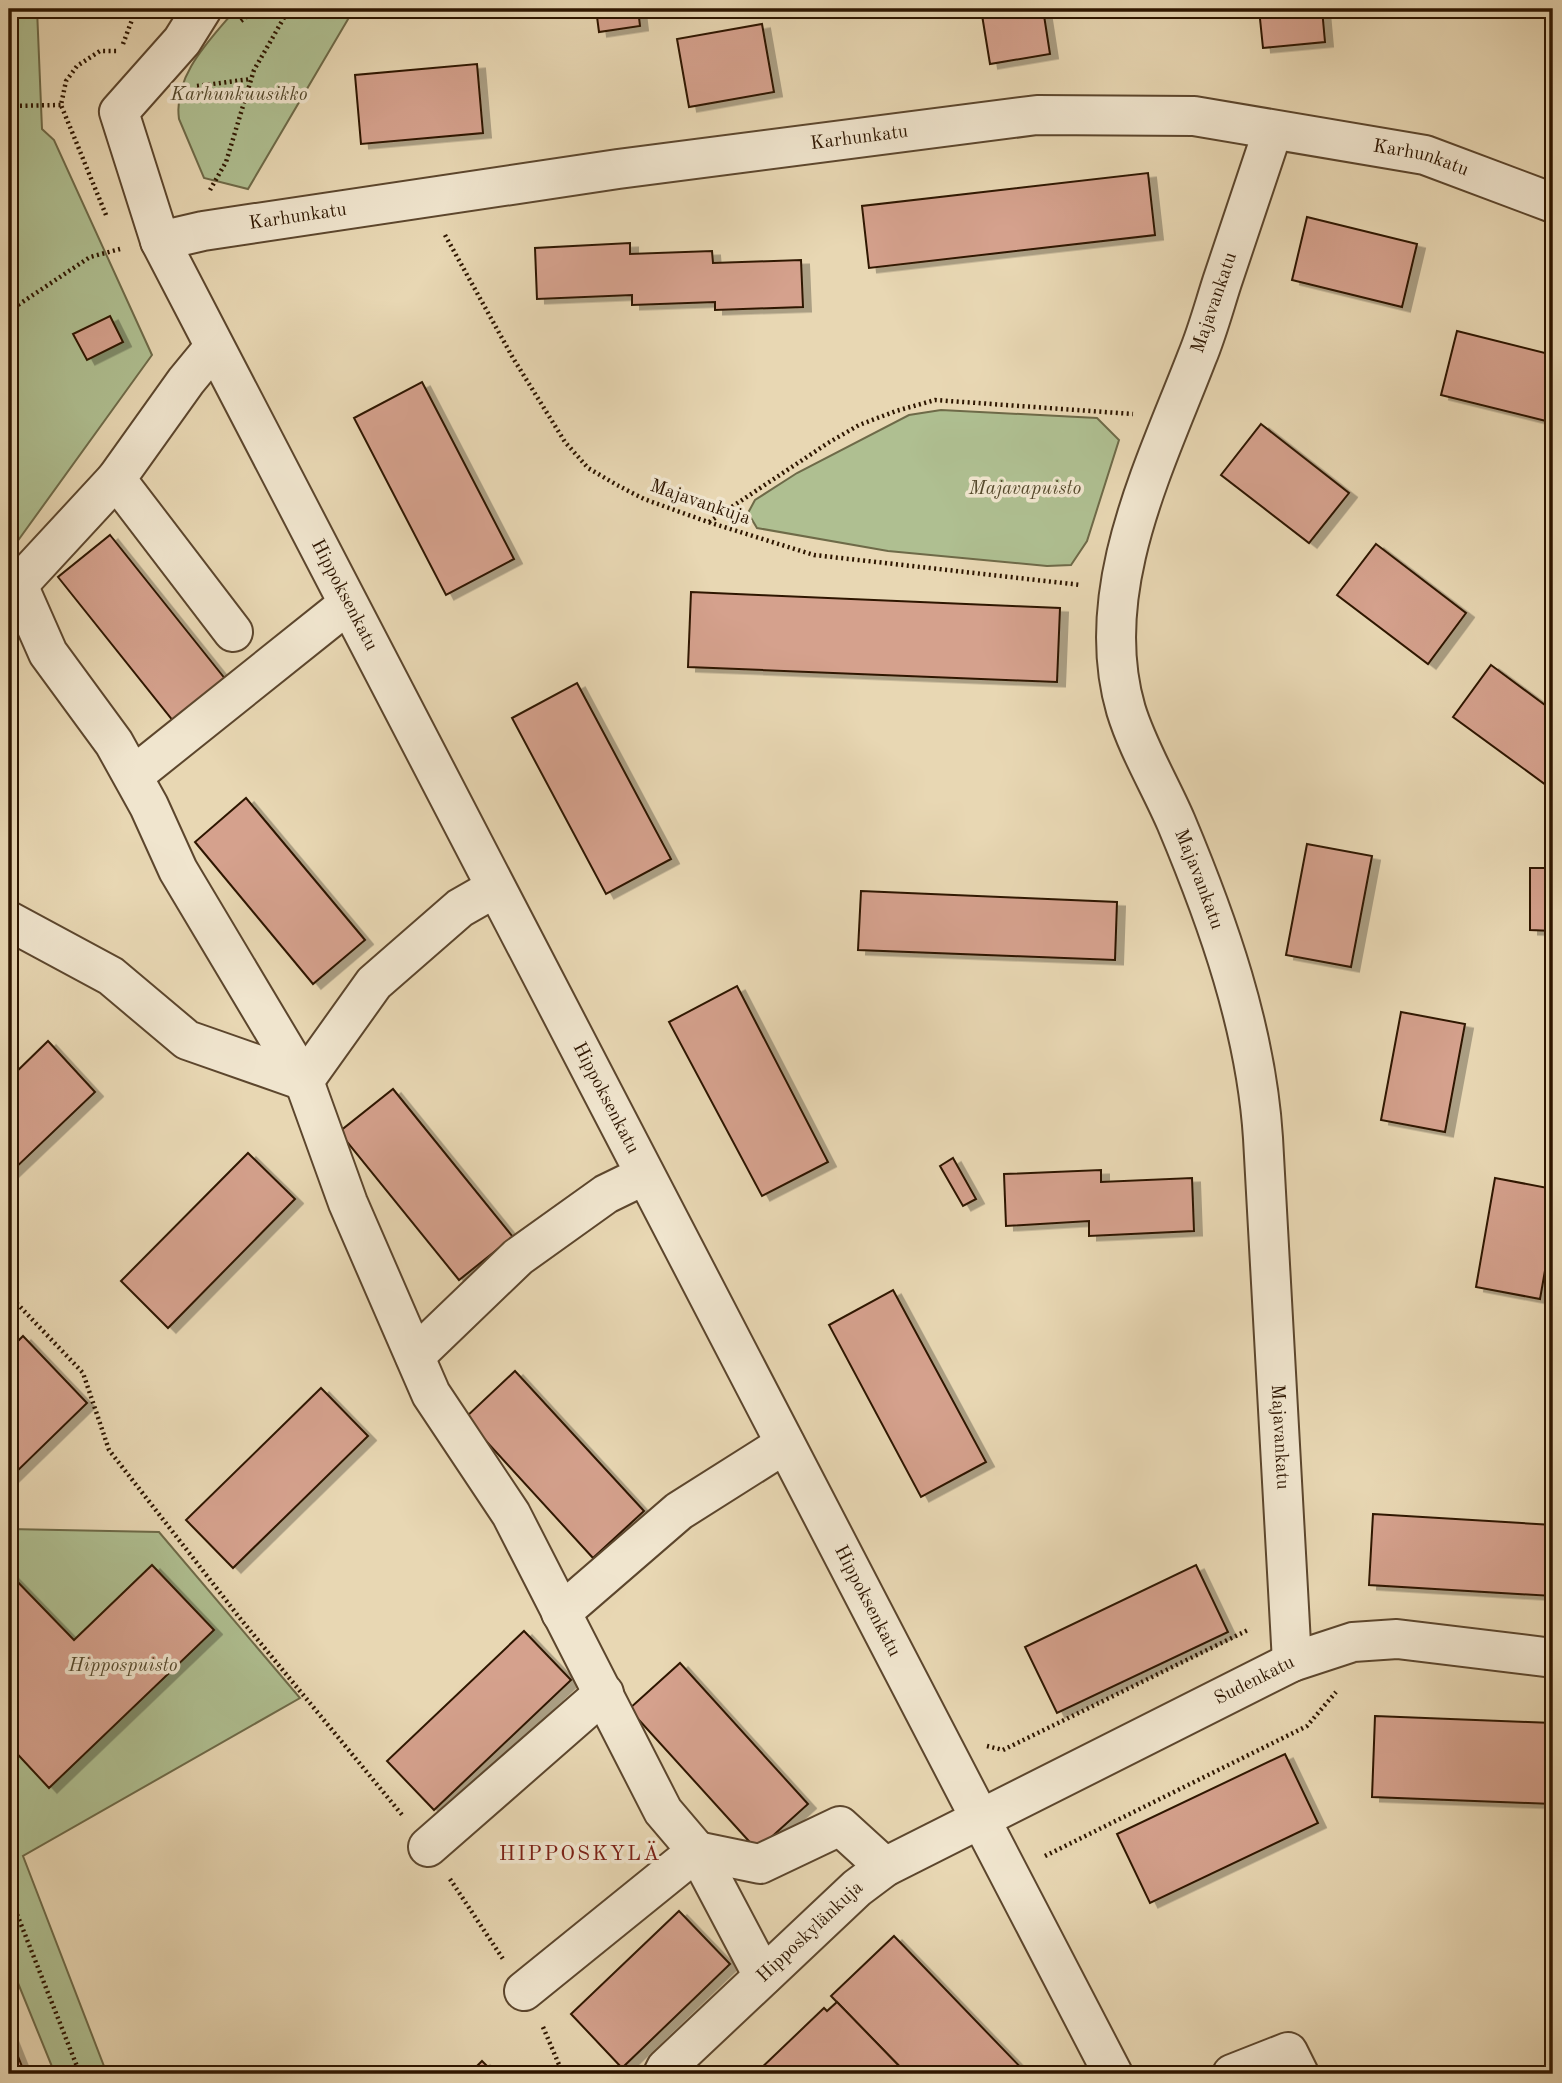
<svg xmlns="http://www.w3.org/2000/svg" width="1562" height="2083" viewBox="0 0 1562 2083" font-family="'Old Standard TT',serif">
<defs>
<filter id="shadow"><feDropShadow dx="8" dy="4.5" stdDeviation="0" flood-color="#0004"/></filter>
</defs>
<rect width="100%" height="100%" fill="#e8d7b3"/>
<filter id="stains"><feTurbulence type="fractalNoise" baseFrequency=".00286" numOctaves="4"/><feColorMatrix values="0 0 0 0 .2 0 0 0 0 .09 0 0 0 0 .02 0 0 0 .5 -.17"/></filter>
<radialGradient id="worn" r=".72"><stop offset=".6" stop-color="#630" stop-opacity="0"/><stop offset="1" stop-color="#630" stop-opacity=".3"/></radialGradient>
<g fill="#afbf91" stroke="#6e6a48" stroke-width="2">
<path d="M9 9H37L42 129 54 140 152 355 9 553Z"/>
<path d="M236 9H354L248 189 204 178 179 119C173 75 210 40 236 9Z"/>
<path d="M941 410 1097 418 1119 440 1087 541 1071 565 1047 566 888 551 757 528 748 513 755 500 797 473 909 415Z"/>
<path d="M9 1529 159 1532 300 1698 23 1856 107 2074H55L9 1961Z"/>
</g>
<g fill="#d5a18d" stroke="#2e1600" stroke-width="2" filter="url(#shadow)">
<path d="M596 9H638L640 26 599 32Z"/>
<path d="M981 9H1043L1050 54 990 64Z"/>
<path d="M1259 9H1322L1325 42 1263 48Z"/>
<path d="M762 24 774 92 689 107 677 39Z"/>
<path d="M477 64 483 133 361 144 355 75Z"/>
<path d="M1148 173 1155 235 869 268 862 206Z"/>
<path d="M1307 217 1417 244 1402 307 1292 280Z"/>
<path d="M630 243V254L712 251 713 263 801 260 803 307 715 310V302L632 305V295L537 299 535 248Z"/>
<path d="M110 316 123 342 87 360 73 334Z"/>
<path d="M1457 331 1553 355V409L1550 422 1441 395Z"/>
<path d="M422 382 514 559 446 595 354 418Z"/>
<path d="M1261 424 1349 493 1309 543 1221 475Z"/>
<path d="M110 535 226 680 174 722 58 577Z"/>
<path d="M1376 544 1466 613 1428 664 1337 595Z"/>
<path d="M691 592 1060 608 1057 682 688 667Z"/>
<path d="M1491 665 1553 711V775L1546 785 1453 717Z"/>
<path d="M577 683 671 859 606 894 512 718Z"/>
<path d="M246 798 365 940 313 984 195 842Z"/>
<path d="M1307 844 1372 856 1351 967 1286 955Z"/>
<path d="M1530 868H1553V931L1530 930Z"/>
<path d="M861 891 1117 902 1115 960 858 950Z"/>
<path d="M737 986 828 1162 762 1196 669 1022Z"/>
<path d="M1401 1012 1465 1024 1445 1132 1381 1120Z"/>
<path d="M48 1041 95 1092 9 1174V1079Z"/>
<path d="M393 1089 513 1237 459 1280 339 1132Z"/>
<path d="M248 1153 295 1199 168 1328 121 1281Z"/>
<path d="M953 1158 976 1199 963 1206 940 1166Z"/>
<path d="M1101 1170V1182L1192 1178 1194 1231 1089 1236V1221L1006 1226 1004 1174Z"/>
<path d="M1495 1178 1553 1189V1225L1540 1299 1476 1287Z"/>
<path d="M893 1290 986 1462 921 1497 829 1325Z"/>
<path d="M23 1336 87 1403 9 1479V1350Z"/>
<path d="M515 1371 644 1511 593 1558 465 1418Z"/>
<path d="M321 1388 368 1436 233 1568 186 1520Z"/>
<path d="M1373 1514 1553 1525V1596L1369 1585Z"/>
<path d="M152 1565 214 1630 49 1788 9 1745V1701L14 1697 9 1691V1573L74 1640Z"/>
<path d="M1196 1565 1228 1632 1057 1713 1025 1647Z"/>
<path d="M524 1631 571 1680 434 1810 387 1761Z"/>
<path d="M680 1663 808 1804 757 1850 629 1709Z"/>
<path d="M1375 1716 1553 1723V1804L1372 1797Z"/>
<path d="M1285 1754 1318 1823 1150 1903 1117 1834Z"/>
<path d="M679 1911 730 1964 622 2068 571 2014Z"/>
<path d="M894 1936 1027 2074H907L831 1996Z"/>
<path d="M837 2002 903 2070 899 2074H755L824 2008 827 2011Z"/>
<path d="M9 2034 25 2074H9Z"/>
<path d="M482 2061 495 2074H469Z"/>
</g>
<g fill="none" stroke-linecap="round" stroke-linejoin="round">
<g stroke="#5c462d" stroke-width="42">
<g id="minor">
<path id="s1" d="M202 9 182 41 119 112 160 241 1113 2074"/>
<path id="s2" d="M1273 130C1256 181 1239 231 1222 282 1214 307 1207 333 1197 357 1155 466 1091 591 1126 710 1138 749 1160 785 1176 822 1218 922 1256 1029 1263 1138L1292 1662"/>
<path id="s3" d="M160 241 203 231 618 169 1037 115 1194 116 1425 155 1553 203"/>
<path d="M214 347 186 381 116 479 233 632"/>
<path d="M18 585 48 653 114 743 149 806 178 870 304 1081 348 1203 431 1394 511 1514 663 1811 697 1851 763 1976"/>
<path d="M9 602 18 585 116 479"/>
<path d="M133 776 348 604"/>
<path d="M9 921 111 976 187 1040 304 1081"/>
<path d="M304 1081 374 983 460 908 495 888"/>
<path d="M415 1356 518 1257 606 1194 645 1175"/>
<path d="M561 1613 679 1511 785 1444"/>
<path d="M428 1847 604 1693"/>
<path d="M524 1991 697 1851 760 1864 840 1826 885 1867"/>
<path id="s4" d="M663 2074 666 2068 857 1888 885 1867 1292 1662 1353 1642 1397 1639 1553 1658"/>
<path d="M1232 2074 1288 2052 1299 2074"/>
</g>
</g>
<g stroke="#2e1600" stroke-width="4.5" stroke-dasharray="2 3.5" stroke-linecap="butt">
<path d="M241 21 257 9"/>
<path d="M123 44 136 9"/>
<path d="M197 86 251 79"/>
<path d="M9 106 61 105"/>
<path d="M210 190 226 162 254 70 289 9"/>
<path d="M106 215 61 105 66 81 77 66 100 51H119"/>
<path d="M445 235 513 358 565 442 588 468 617 485 644 499 708 522 814 555 1081 585"/>
<path d="M9 311 90 257 120 249"/>
<path d="M709 522 828 443 859 425 896 411 935 400 1133 414"/>
<path d="M9 1295 83 1373 109 1450 239 1617 403 1816"/>
<path d="M987 1746 1003 1750 1250 1629"/>
<path d="M1045 1856 1307 1726 1336 1692"/>
<path d="M450 1879 503 1959"/>
<path d="M9 1894 80 2074"/>
<path d="M543 2027 563 2074"/>
</g>
<use href="#minor" stroke="#f0e5ce" stroke-width="38"/>
</g>
<g text-anchor="middle" dominant-baseline="central" stroke-width="7" stroke-linejoin="round" paint-order="stroke">
<g font-size="19" font-style="italic" fill="#55492c" stroke="#f0e5ce">
<text x="239" y="95">Karhunkuusikko</text>
<text x="1025" y="489">Majavapuisto</text>
<text x="123" y="1666">Hippospuisto</text>
</g>
<g font-size="19" fill="#2e1600" stroke="#f0e5ce">
<text stroke="none"><textPath href="#s3" startOffset="707">Karhunkatu</textPath></text>
<text stroke="none"><textPath href="#s3" startOffset="1274">Karhunkatu</textPath></text>
<text stroke="none"><textPath href="#s3" startOffset="140">Karhunkatu</textPath></text>
<text transform="translate(1215 303) rotate(-71)">Majavankatu</text>
<text transform="translate(700 503) rotate(19)">Majavankuja</text>
<text stroke="none"><textPath href="#s1" startOffset="667">Hippoksenkatu</textPath></text>
<text stroke="none"><textPath href="#s2" startOffset="791">Majavankatu</textPath></text>
<text stroke="none"><textPath href="#s1" startOffset="1234">Hippoksenkatu</textPath></text>
<text stroke="none"><textPath href="#s2" startOffset="1358">Majavankatu</textPath></text>
<text stroke="none"><textPath href="#s1" startOffset="1801">Hippoksenkatu</textPath></text>
<text stroke="none"><textPath href="#s4" startOffset="718">Sudenkatu</textPath></text>
<text stroke="none"><textPath href="#s4" startOffset="205">Hipposkylänkuja</textPath></text>
</g>
<g font-size="21" letter-spacing="2" fill="#7a1f14" stroke="#f0e5ce">
<text x="580" y="1854">HIPPOSKYLÄ</text>
</g>
</g>
<rect width="1562" height="2083" fill="none" stroke="#e8d7b3" stroke-width="35"/>
<rect x="10" y="10" width="1541" height="2062" fill="none" stroke="#2e1600" stroke-width="3.5"/>
<rect x="18" y="18" width="1527" height="2048" fill="none" stroke="#2e1600" stroke-width="2"/>
<rect width="100%" height="100%" filter="url(#stains)"/>
<rect width="100%" height="100%" fill="url(#worn)"/>
</svg>
